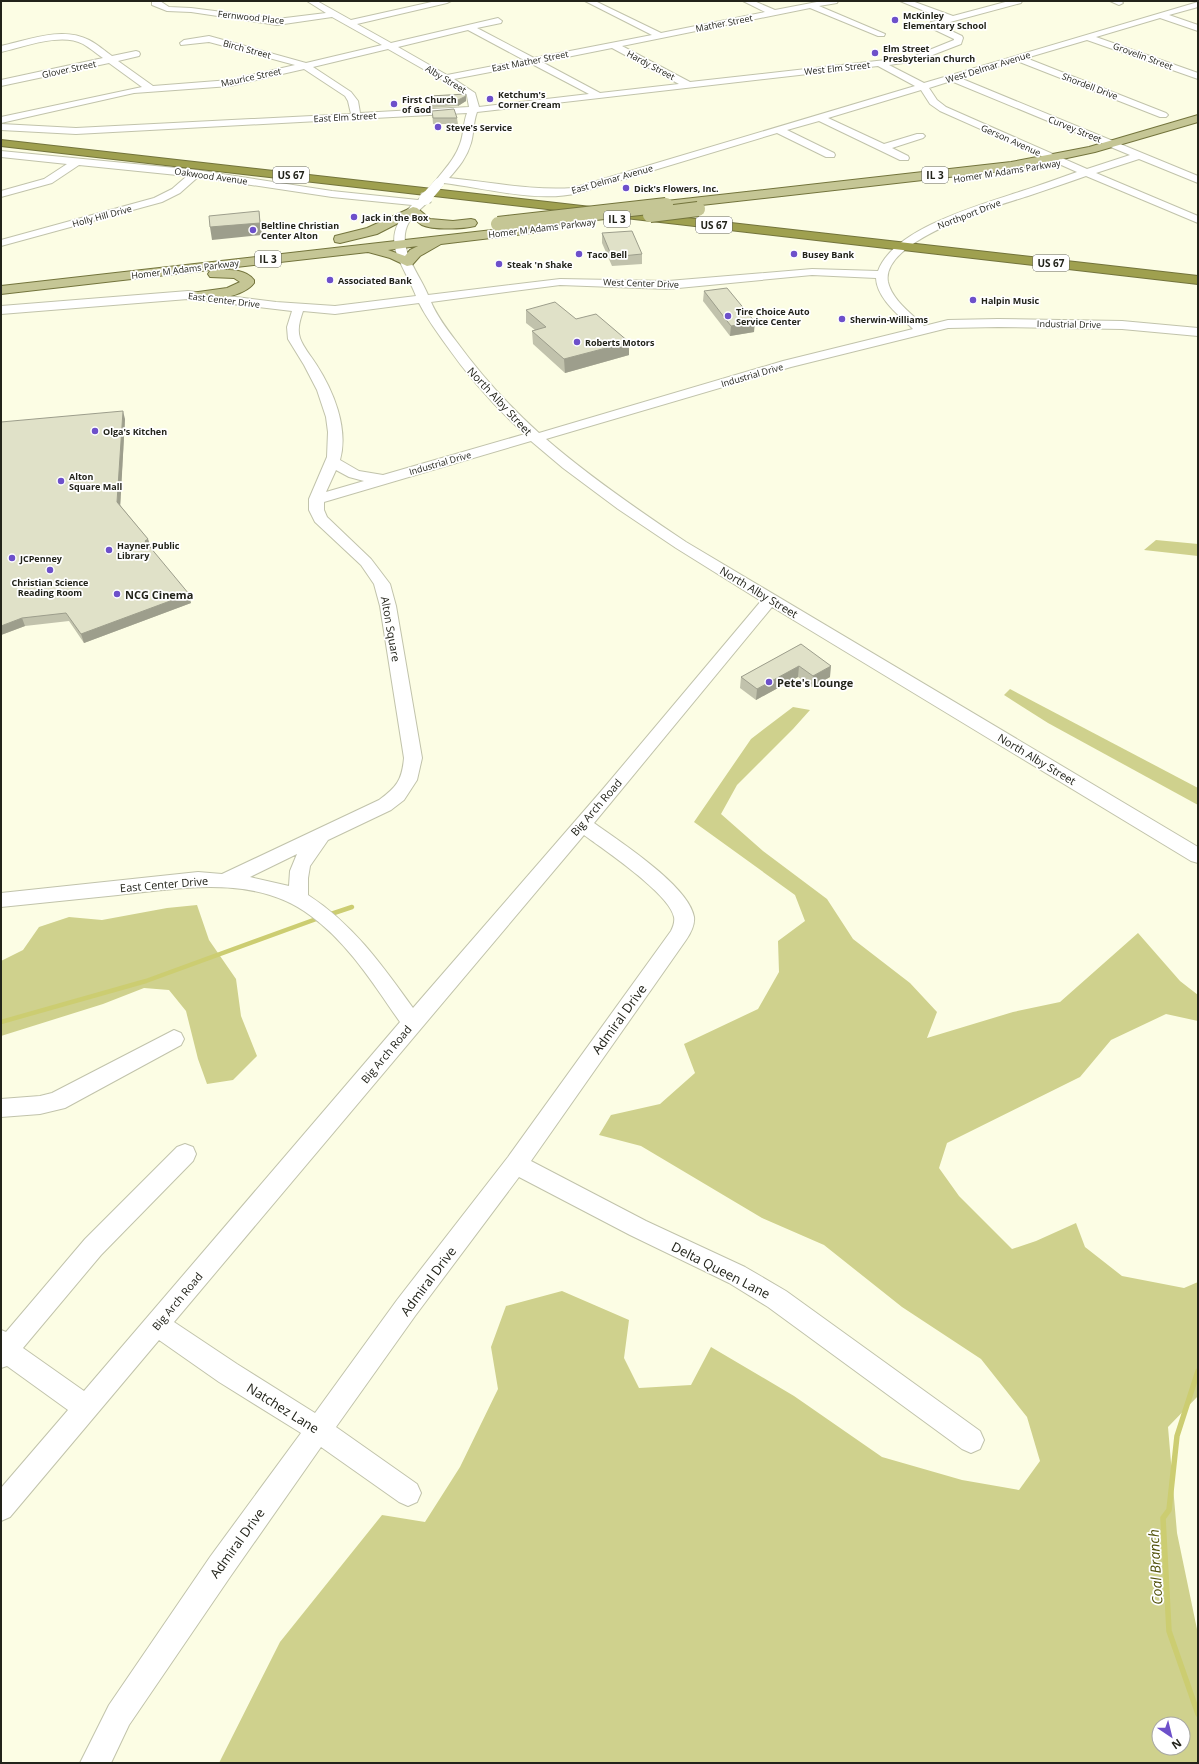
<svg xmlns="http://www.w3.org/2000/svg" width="1199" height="1764" viewBox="0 0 1199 1764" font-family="'Open Sans',sans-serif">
<rect width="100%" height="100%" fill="#fcfde4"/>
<g fill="#cfd18d" fill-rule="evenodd">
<path d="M1156 540 1198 544V556L1144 550Z"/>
<path d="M1010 689 1198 788V805L1048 723 1004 695Z"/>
<path d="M793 707 810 710 793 729 737 785 721 814 763 851 827 899 853 939 910 983 937 1012 927 1038 1013 1012 1060 1002 1138 933 1180 981 1198 995V1021L1166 1014 1111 1040 1080 1077 947 1143 939 1168 959 1196 1012 1249 1036 1241 1076 1223 1085 1247 1122 1276 1184 1288 1198 1282V1396L1168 1427 1177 1533 1198 1634V1763H219L280 1642 382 1515 425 1522 460 1467 498 1389 491 1347 506 1306 562 1291 629 1320 624 1358 639 1388 691 1385 711 1347 794 1396 882 1457 962 1480 1019 1490 1040 1461 1027 1417 981 1359 902 1307 824 1245 762 1218 641 1146 599 1135 611 1115 660 1104 695 1073 684 1044 758 1009 779 972 778 941 805 921 795 895 694 822 751 739ZM1159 1724H1183V1748H1159Z"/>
<path d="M197 905 209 940 236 979 241 1016 257 1056 233 1080 207 1084 198 1059 186 1011 169 990 144 988 103 1004 1 1036V961L23 950 39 927 69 917 102 920 167 908Z"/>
</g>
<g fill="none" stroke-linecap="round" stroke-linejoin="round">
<g stroke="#cccd71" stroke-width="4.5">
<path d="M328 915 352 907"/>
<path d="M1 1022 146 981 319 918"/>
</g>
<path stroke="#cccd71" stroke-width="5.5" d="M1198 1371 1177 1436 1169 1510 1163 1518 1169 1631 1198 1714"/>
<g stroke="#c1c3ab" stroke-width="2">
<g id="minor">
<path d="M152 1H160L169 7 191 8 277 19 326 13 307 1H317L351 20 436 1H451L447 3 357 24 391 43 498 18 502 21 501 23 477 28 534 58 652 35 585 1H595L661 33 765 12 743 1H754L775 10 822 1H838L837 3 819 6 885 34 884 36H878L810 8 622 46 690 82 912 57 954 40V39L933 29 930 24 931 22 944 19 900 1H912L953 16 1009 1H1022L1021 3 939 25 962 36 963 38 961 44 917 61 889 65 924 83 1198 2V7L1169 15 1198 25V31L1160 18 1096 37 1198 73V79L1087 40 1026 58 1166 113 1168 115 1166 117H1160L1017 61 960 78 1198 176V183L1139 159 1096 173 1198 216V223L1086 176C1067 183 1048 189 1028 196 999 205 880 240 888 282 892 300 912 314 924 326L948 320 998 319 1122 321 1198 328V336L1122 329 998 327 948 328 791 367 546 439C590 477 638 510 686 542L1198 847V863L1191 861 772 607 594 823C619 841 689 886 694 917 695 925 690 934 686 940L531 1161 646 1221 745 1267 786 1291 980 1431 984 1440 980 1449 971 1453 962 1449 768 1307 729 1283 630 1235 519 1177 415 1316 336 1427 417 1484 421 1493 417 1502 408 1506 399 1502 321 1447 230 1577 129 1725 111 1763H80L109 1705 210 1557 301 1433 219 1382 159 1340 10 1517 1 1521V1488L68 1410 7 1366 1 1368V1330L6 1332 85 1239 177 1147 185 1144 193 1147 196 1154 193 1161 101 1255 23 1348 84 1391 400 1022C374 985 349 944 311 916 256 874 182 888 118 895 79 899 40 903 1 907V893L198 872 222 874 379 800C397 787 402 780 404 758L380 606 374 584 361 565 315 522 309 510V499L327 457 328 432 326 417 317 390 304 365 288 339 287 327 292 311 188 299 1 314V306L188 291 276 302 335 306 416 296C402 260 377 240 412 205L332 197 198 177 180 193 162 202 1 246V240L154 198 172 189 187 176 79 165 52 183 1 197V191L44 179 67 164 1 157V151L196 170 332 191 418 200 421 197H429L430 199 429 201C422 208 414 214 409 222 395 246 419 273 428 295L560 279 668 281 812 269 878 271C893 229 980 205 1019 192 1038 186 1057 179 1077 172L940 111 930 104 921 90 828 118 884 144 917 134H923L925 136 923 138 892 148 908 156 909 158 908 160H900L819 121 787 130 834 153 835 155 834 157H826L777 133 578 193C539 203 484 188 444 183L439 186 435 185 434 183C444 169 454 161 460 144 464 134 463 123 467 113L76 134 1 130V124L76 128 351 114 348 101 345 96 304 69 230 86 134 93 1 123V117L142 87 109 63 1 86V80L103 58C97 54 90 48 83 44 61 32 24 47 1 52V46C28 40 62 26 89 40 97 44 105 51 112 56L136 51 139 52 140 54 139 56 118 61 153 86 230 80 295 65 209 42 181 45 180 43 184 40 209 36 306 63 382 45 332 17 277 25 191 12 167 11 152 5ZM468 30 524 60 447 75 398 47ZM612 48 679 84 600 93 542 62ZM388 49 460 90 467 96 469 107 360 113 358 101 351 92 313 67ZM532 64 589 94 479 107 475 93 454 79ZM878 66 915 86 573 188C531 191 491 182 449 178 459 167 467 157 471 143 474 133 473 123 477 112ZM951 81 1130 155 1087 169 946 107 937 100 929 88ZM812 275 876 278C877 299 900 316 913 329L783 361 539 433C508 405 480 374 456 341 446 328 437 316 431 302L560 285 668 289ZM419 303C426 317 435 329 444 342 468 376 494 407 525 434L383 475 359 471 340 460C349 428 333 390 316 364 311 356 303 347 300 338 297 329 300 320 303 311L335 314ZM531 441 563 468 618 509 676 548 761 601 603 789 413 1008C382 965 353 924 308 895V878L310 866 328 840 391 810 404 800 417 780 422 758 396 606 390 584 371 559 327 517 324 510V502ZM336 470 349 477 364 481 326 492ZM584 835C603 849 670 894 674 917 675 922 673 927 671 931L508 1157 397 1300 315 1413 237 1364 174 1322ZM297 854 290 871 289 886 250 877Z"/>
<path d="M1110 1H1121L1123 3 1119 5Z"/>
<path d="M174 1030 181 1033 184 1039 181 1045 65 1108 40 1114 1 1117V1099L40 1096 52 1093Z"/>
</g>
</g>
<g stroke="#73743c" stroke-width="2">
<g id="major">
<path d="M1198 115V122L1095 152 1011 170 666 209 662 208 660 205 662 202 666 201 1011 162 1089 147Z"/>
<path d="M413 207 417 208 430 219 453 221 471 219 475 220 477 223 475 226C464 229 432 230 422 225 418 223 415 219 412 216L377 234 340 243 335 242 334 239 335 236 367 228Z"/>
<path d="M536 225 541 226 542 229 541 232 441 244 420 256 412 265 407 266 390 258 368 252 1 294V286ZM418 246 410 250 405 256 388 250Z"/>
<path d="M215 270C228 270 245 268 254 280V283C244 297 206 303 191 299L189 296 191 293 227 288 240 282 234 278 210 277 208 274 210 271Z"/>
</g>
</g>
<g stroke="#73743c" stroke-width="2">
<path id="highway" d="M1 140 1198 276V284L1 146Z"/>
</g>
<use href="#minor" fill="#fff" fill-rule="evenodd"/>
<use href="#major" fill="#c5c695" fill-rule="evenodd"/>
<use href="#highway" fill="#9fa04f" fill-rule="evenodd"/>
<g stroke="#c1c3ab" stroke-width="10" stroke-linecap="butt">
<path id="minor-bridge-far1" d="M426 198 439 183"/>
</g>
<g stroke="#c1c3ab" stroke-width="14" stroke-linecap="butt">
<path id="minor-bridge" d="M425 199 427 197"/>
</g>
<g stroke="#73743c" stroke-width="16" stroke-linecap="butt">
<g id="major-bridge">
<path d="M650 215 698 209"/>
<path d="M498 224 666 205"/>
</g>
</g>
<use href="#minor-bridge-far1" stroke="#fff" stroke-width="10"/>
<use href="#minor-bridge" stroke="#fff" stroke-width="12"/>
<use href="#major-bridge" stroke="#c5c695" stroke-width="14"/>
</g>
<g fill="#c1c2ac">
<path d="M430 96 466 101 458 106 431 108Z"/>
<path d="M432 111 457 118 458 124H433Z"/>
<path d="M602 233 642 254V264L612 266 602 243Z"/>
<path d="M704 291 754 332 730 336 703 301Z"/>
<path d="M526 310 576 319 629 355 565 373 533 344 532 331 535 330 526 323Z"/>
<path d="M125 419 120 505 148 539 150 548 191 603 84 643 69 621 25 626 1 635V422Z"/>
<path d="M801 644 830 677 812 687 798 677 756 700 740 688 741 677Z"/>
</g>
<g fill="#9d9e8c">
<path d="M466 96V101L458 106V100Z"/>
<path d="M259 211 262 235 212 240 210 227Z"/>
<path d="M755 322 754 332 730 336 731 326Z"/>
<path d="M629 342V355L565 373 564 359Z"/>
<path d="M123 411 125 419 120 510 117 502Z"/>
<path d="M148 539 151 548 147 549 145 541Z"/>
<path d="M189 594 191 603 84 643 81 634Z"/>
<path d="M22 618 25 626 1 635V626Z"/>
<path d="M799 666 798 677 756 700 757 689Z"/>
<path d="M831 666 830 677 812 687 813 676Z"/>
</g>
<g fill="#e0e1c8" stroke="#9d9e8c">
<path d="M466 94V96L458 100 431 102 430 96Z"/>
<path d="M454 109 457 118H433L432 111Z"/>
<path d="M259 211 260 223 210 227 209 216Z"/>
<path d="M632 231 642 254 612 257 602 233Z"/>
<path d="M727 288 755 322 731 326 704 291Z"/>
<path d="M555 302 576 319 596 314 629 342 564 359 532 331 546 327 526 310Z"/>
<path d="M123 411 117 502 148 539 145 541 189 594 81 634 66 613 22 618 1 626V422Z"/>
<path d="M801 644 831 666 813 676 799 666 757 689 741 677Z"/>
</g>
<g fill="#6d50ca" stroke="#fff" stroke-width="1.5">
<circle cx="895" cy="20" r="4"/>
<circle cx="875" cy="53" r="4"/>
<circle cx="490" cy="99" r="4"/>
<circle cx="394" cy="104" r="4"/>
<circle cx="438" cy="127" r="4"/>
<circle cx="626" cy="188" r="4"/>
<circle cx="354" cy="217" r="4"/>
<circle cx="253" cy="230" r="4"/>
<circle cx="579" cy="254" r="4"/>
<circle cx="794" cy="254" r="4"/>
<circle cx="499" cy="264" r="4"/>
<circle cx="330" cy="280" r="4"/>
<circle cx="973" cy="300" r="4"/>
<circle cx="728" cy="316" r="4"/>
<circle cx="842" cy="319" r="4"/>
<circle cx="577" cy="342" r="4"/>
<circle cx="95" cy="431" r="4"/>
<circle cx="61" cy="481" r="4"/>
<circle cx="109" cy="550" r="4"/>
<circle cx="12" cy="558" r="4"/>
<circle cx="50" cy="570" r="4"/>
<circle cx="117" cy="594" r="4"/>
<circle cx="769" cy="682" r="4"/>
</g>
<g text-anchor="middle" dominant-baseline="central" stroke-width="3.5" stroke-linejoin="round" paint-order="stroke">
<g font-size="9" font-weight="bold" fill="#22231a" stroke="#fff" text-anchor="start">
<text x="903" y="15">McKinley<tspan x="903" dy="10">Elementary School</tspan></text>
<text x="883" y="48">Elm Street<tspan x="883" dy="10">Presbyterian Church</tspan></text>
<text x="498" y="94">Ketchum's<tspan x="498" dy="10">Corner Cream</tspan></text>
<text x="402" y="99">First Church<tspan x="402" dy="10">of God</tspan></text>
<text x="446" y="127">Steve's Service</text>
<text x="634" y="188">Dick's Flowers, Inc.</text>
<text x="362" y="217">Jack in the Box</text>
<text x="261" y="225">Beltline Christian<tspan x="261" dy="10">Center Alton</tspan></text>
<text x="587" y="254">Taco Bell</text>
<text x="802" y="254">Busey Bank</text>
<text x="507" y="264">Steak 'n Shake</text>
<text x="338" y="280">Associated Bank</text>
<text x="981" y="300">Halpin Music</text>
<text x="736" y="311">Tire Choice Auto<tspan x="736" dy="10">Service Center</tspan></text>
<text x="850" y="319">Sherwin-Williams</text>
<text x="585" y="342">Roberts Motors</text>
<text x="103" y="431">Olga's Kitchen</text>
<text x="69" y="476">Alton<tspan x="69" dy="10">Square Mall</tspan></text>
<text x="117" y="545">Hayner Public<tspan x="117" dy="10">Library</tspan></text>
<text x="20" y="558">JCPenney</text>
<text x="50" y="582" text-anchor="middle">Christian Science<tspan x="50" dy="10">Reading Room</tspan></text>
</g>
<g font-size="9" fill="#22231a" stroke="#fff">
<text transform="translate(251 17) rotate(6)">Fernwood Place</text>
<text transform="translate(724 23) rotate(-11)">Mather Street</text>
<text transform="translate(247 49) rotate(15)">Birch Street</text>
<text transform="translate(1143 56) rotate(20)">Grovelin Street</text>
<text transform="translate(530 61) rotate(-11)">East Mather Street</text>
<text transform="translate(651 65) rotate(28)">Hardy Street</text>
<text transform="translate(988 67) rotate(-17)">West Delmar Avenue</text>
<text transform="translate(837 68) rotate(-6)">West Elm Street</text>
<text transform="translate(69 69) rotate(-12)">Glover Street</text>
<text transform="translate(251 77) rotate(-12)">Maurice Street</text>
<text transform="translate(446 79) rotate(31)">Alby Street</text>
<text transform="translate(1090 86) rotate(21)">Shordell Drive</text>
<text transform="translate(345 117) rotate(-3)">East Elm Street</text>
<text transform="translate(1075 129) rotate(22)">Curvey Street</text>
<text transform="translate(1011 140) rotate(24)">Gerson Avenue</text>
<text transform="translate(1007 171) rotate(-9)">Homer M Adams Parkway</text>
<text transform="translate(211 176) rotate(8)">Oakwood Avenue</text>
<text transform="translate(612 179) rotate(-16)">East Delmar Avenue</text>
<text transform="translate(969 214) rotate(-21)">Northport Drive</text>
<text transform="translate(102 216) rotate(-15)">Holly Hill Drive</text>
<text transform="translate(542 228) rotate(-7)">Homer M Adams Parkway</text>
<text transform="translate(185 269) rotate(-7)">Homer M Adams Parkway</text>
<text transform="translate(641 283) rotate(2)">West Center Drive</text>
<text transform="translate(224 300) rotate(7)">East Center Drive</text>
<text transform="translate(1069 324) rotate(1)">Industrial Drive</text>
<text transform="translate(752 375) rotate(-16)">Industrial Drive</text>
<text transform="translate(440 463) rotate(-16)">Industrial Drive</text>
</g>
<g fill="#fff" stroke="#64655f" stroke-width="1">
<rect x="273" y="167" width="36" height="16" rx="3"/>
<rect x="922" y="167" width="26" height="16" rx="3"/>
<rect x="604" y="211" width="26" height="16" rx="3"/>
<rect x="696" y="217" width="36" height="16" rx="3"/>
<rect x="255" y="251" width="26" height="16" rx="3"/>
<rect x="1033" y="255" width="36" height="16" rx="3"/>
</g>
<g font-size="10" font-weight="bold" fill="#22231a">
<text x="291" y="175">US 67</text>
<text x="935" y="175">IL 3</text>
<text x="617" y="219">IL 3</text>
<text x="714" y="225">US 67</text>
<text x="268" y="259">IL 3</text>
<text x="1051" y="263">US 67</text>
</g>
<g font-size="11" fill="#22231a" stroke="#fff">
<text transform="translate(500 401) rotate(47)">North Alby Street</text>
<text transform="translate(759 592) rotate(31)">North Alby Street</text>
<text transform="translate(391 629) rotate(80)">Alton Square</text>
<text transform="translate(1037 759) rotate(31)">North Alby Street</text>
<text transform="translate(596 807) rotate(-49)">Big Arch Road</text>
<text transform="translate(164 884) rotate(-5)">East Center Drive</text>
<text transform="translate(386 1054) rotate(-50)">Big Arch Road</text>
<text transform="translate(177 1301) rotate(-50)">Big Arch Road</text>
</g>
<g font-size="11" font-weight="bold" fill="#22231a" stroke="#fff" text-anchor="start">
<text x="125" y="594">NCG Cinema</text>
<text x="777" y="682">Pete's Lounge</text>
</g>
<g font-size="13" fill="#22231a" stroke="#fff">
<text transform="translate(619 1019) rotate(-54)">Admiral Drive</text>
<text transform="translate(721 1270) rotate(27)">Delta Queen Lane</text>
<text transform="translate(428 1281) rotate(-53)">Admiral Drive</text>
<text transform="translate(283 1408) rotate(32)">Natchez Lane</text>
<text transform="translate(237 1543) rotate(-54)">Admiral Drive</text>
</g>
<g font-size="14" font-style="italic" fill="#52520b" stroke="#fff">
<text transform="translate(1155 1567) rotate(-93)">Coal Branch</text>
</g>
</g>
<rect width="1199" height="1764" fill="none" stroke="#22231a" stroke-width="4"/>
<g transform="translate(1171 1736) rotate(145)"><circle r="19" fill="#ffffff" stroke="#a7a7a3"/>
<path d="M0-3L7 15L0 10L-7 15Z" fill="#6d50ca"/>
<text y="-6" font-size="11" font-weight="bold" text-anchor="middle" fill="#22231a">N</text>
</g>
</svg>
